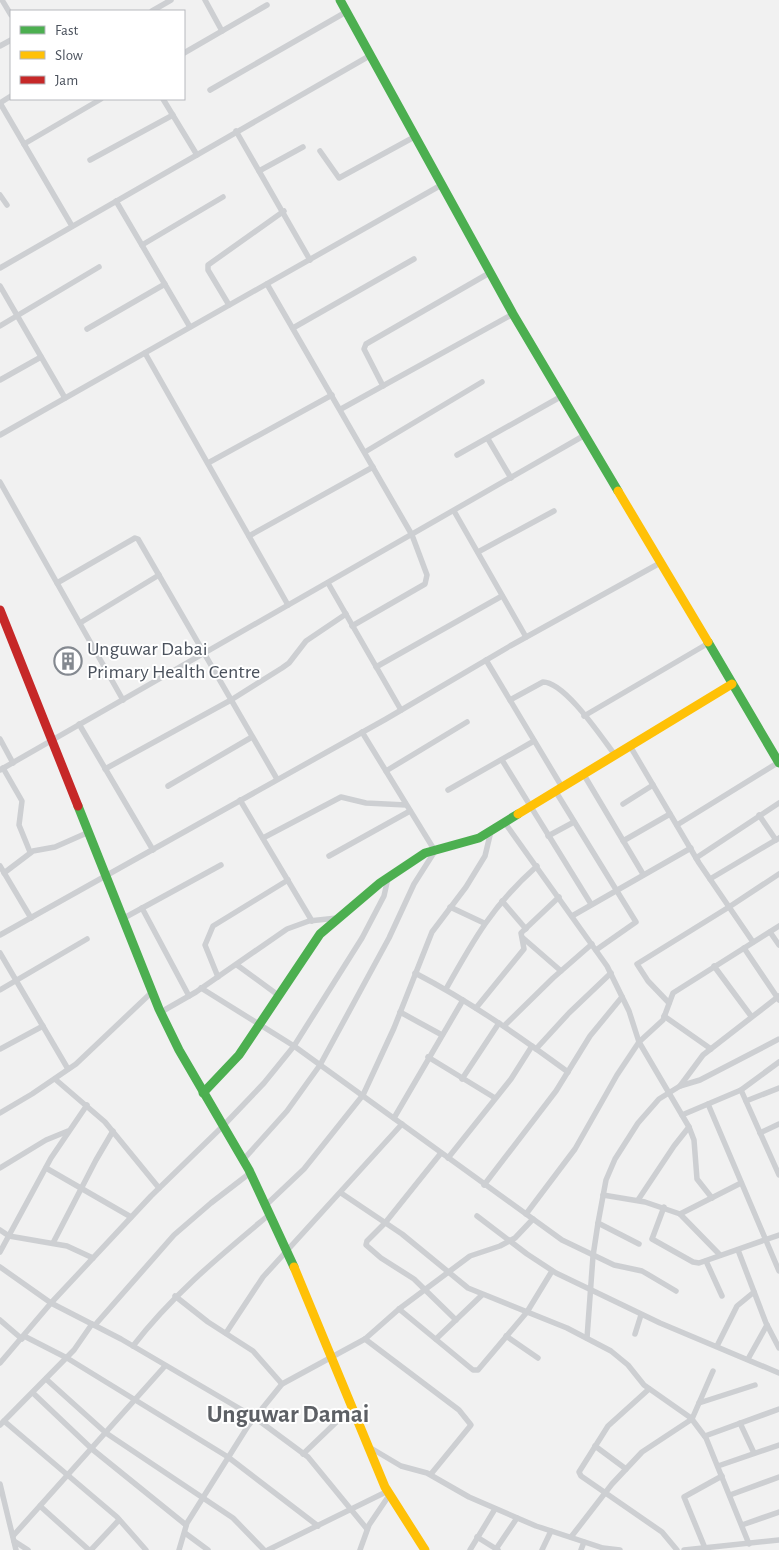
<svg xmlns="http://www.w3.org/2000/svg" width="779" height="1550" viewBox="0 0 779 1550" font-family="'Alegreya Sans',sans-serif">
<rect width="100%" height="100%" fill="#f1f1f1"/>
<g fill="none" stroke-linecap="round" stroke-linejoin="round">
<g stroke="#cdcfd2" stroke-width="5.5">
<path d="M2 0 11 15"/>
<path d="M205 0 222 31"/>
<path d="M152 11 171 0"/>
<path d="M0 46 11 40"/>
<path d="M184 53 267 5"/>
<path d="M210 90 346 12"/>
<path d="M163 99 197 155"/>
<path d="M0 103 72 226"/>
<path d="M0 103 11 96"/>
<path d="M236 131 310 260"/>
<path d="M24 144 101 99"/>
<path d="M320 151 339 178 416 136"/>
<path d="M90 160 173 115"/>
<path d="M259 171 303 147"/>
<path d="M0 195 7 205"/>
<path d="M116 201 190 327"/>
<path d="M142 245 223 197"/>
<path d="M0 268 371 55"/>
<path d="M267 284 412 535 427 575 425 584 352 626"/>
<path d="M0 286 65 398"/>
<path d="M229 305 208 270V265L284 211"/>
<path d="M0 326 99 267"/>
<path d="M293 328 414 259"/>
<path d="M87 329 165 284"/>
<path d="M145 353 288 605"/>
<path d="M0 380 41 357"/>
<path d="M383 386 364 349 366 344 491 272"/>
<path d="M341 409 513 314"/>
<path d="M0 435 443 184"/>
<path d="M488 439 511 478"/>
<path d="M365 452 482 382"/>
<path d="M457 455 562 396"/>
<path d="M208 463 332 395"/>
<path d="M0 482 123 700"/>
<path d="M454 511 526 637"/>
<path d="M249 536 373 467"/>
<path d="M478 552 554 511"/>
<path d="M57 583 135 538 138 539 277 779"/>
<path d="M328 583 401 710"/>
<path d="M80 623 159 575"/>
<path d="M486 660 562 787"/>
<path d="M376 667 502 596"/>
<path d="M510 700 543 682C565 682 602 738 615 755"/>
<path d="M584 716 707 644"/>
<path d="M79 724 153 850"/>
<path d="M0 739 13 763"/>
<path d="M630 746 699 863 753 942"/>
<path d="M502 760 591 904"/>
<path d="M3 768 22 801 19 825 30 852"/>
<path d="M105 769 231 700 282 668 289 663 306 641 346 614"/>
<path d="M0 770 585 435"/>
<path d="M386 771 467 722"/>
<path d="M584 775 643 874"/>
<path d="M168 786 252 737"/>
<path d="M448 790 534 741"/>
<path d="M556 792 636 922 596 950"/>
<path d="M240 800 312 921"/>
<path d="M623 804 653 785"/>
<path d="M759 815 776 840"/>
<path d="M505 823 607 966 629 1011 639 1042 689 1127 694 1140 697 1179 712 1198"/>
<path d="M677 825 779 762"/>
<path d="M548 836 574 822"/>
<path d="M263 838 341 797 366 803 406 805"/>
<path d="M623 841 670 814"/>
<path d="M329 856 410 811"/>
<path d="M696 858 779 803"/>
<path d="M0 866 31 918"/>
<path d="M4 873 33 851 55 847 89 832"/>
<path d="M710 879 779 838"/>
<path d="M502 901 526 929"/>
<path d="M450 907 484 923"/>
<path d="M142 908 189 996"/>
<path d="M572 916 691 848"/>
<path d="M124 918 221 865"/>
<path d="M770 932 779 945"/>
<path d="M0 935 386 719 510 646 660 563"/>
<path d="M523 938 561 971"/>
<path d="M744 948 779 1000"/>
<path d="M0 953 68 1069"/>
<path d="M237 965 278 995"/>
<path d="M714 966 751 1016"/>
<path d="M415 973C469 1001 519 1036 568 1072"/>
<path d="M218 977 205 945 213 926 288 880"/>
<path d="M201 988 294 1046 562 1240 614 1265 642 1271 676 1291"/>
<path d="M446 989C474 939 493 905 537 866"/>
<path d="M0 990 87 939"/>
<path d="M669 1003 648 981 637 964 729 907 779 874"/>
<path d="M476 1008 524 949 521 933 559 897"/>
<path d="M161 1012 196 992 287 929 309 921 337 918"/>
<path d="M400 1012 442 1035"/>
<path d="M664 1016 711 1049"/>
<path d="M504 1026 553 978 592 944"/>
<path d="M0 1049 43 1026"/>
<path d="M536 1049 569 1013 611 973"/>
<path d="M428 1057 495 1098"/>
<path d="M55 1079 105 1122 159 1188"/>
<path d="M462 1079 499 1023"/>
<path d="M680 1086 700 1080 779 1039"/>
<path d="M741 1090 779 1175"/>
<path d="M746 1101 779 1088"/>
<path d="M708 1104 779 1271"/>
<path d="M0 1113 32 1094 76 1064 152 992"/>
<path d="M682 1115 741 1090 779 1062"/>
<path d="M394 1118 463 1000"/>
<path d="M760 1133 779 1124"/>
<path d="M441 1153 385 1223 367 1241 366 1245 381 1258 414 1279 456 1320"/>
<path d="M448 1158 511 1079 532 1046"/>
<path d="M243 1160 287 1111 320 1065 389 938 414 884 435 851 362 732"/>
<path d="M0 1168 46 1140 68 1131"/>
<path d="M46 1168 131 1217"/>
<path d="M484 1185 556 1091 590 1036 622 997"/>
<path d="M341 1193 402 1234 468 1288 567 1328 611 1351 628 1365 644 1385 691 1418 706 1438 749 1544"/>
<path d="M603 1195 645 1202 680 1214 720 1255"/>
<path d="M638 1200 674 1146 689 1127"/>
<path d="M266 1205 304 1169 363 1095 394 1028 432 932 466 887 485 856 491 831"/>
<path d="M664 1207 652 1239 693 1262 699 1263 779 1235"/>
<path d="M526 1214 575 1149 617 1075 639 1042 663 1020 673 993 779 926"/>
<path d="M680 1214 741 1183"/>
<path d="M477 1216 527 1254 556 1273 660 1323 779 1373"/>
<path d="M598 1223 639 1244"/>
<path d="M0 1230 9 1236 67 1246 93 1258"/>
<path d="M53 1243 96 1160 113 1131"/>
<path d="M738 1250 766 1323 779 1348"/>
<path d="M0 1252 51 1158 87 1105"/>
<path d="M706 1261 722 1296"/>
<path d="M0 1267 51 1303 121 1339 254 1417 308 1457 367 1529"/>
<path d="M175 1296 208 1322 253 1351 282 1384"/>
<path d="M399 1309 473 1370H478L527 1312 552 1271"/>
<path d="M0 1320 22 1339"/>
<path d="M95 1325 174 1235 211 1203 250 1173"/>
<path d="M226 1333 263 1277 402 1124"/>
<path d="M635 1334 641 1315"/>
<path d="M24 1336 67 1358 228 1457 318 1526"/>
<path d="M506 1336 538 1358"/>
<path d="M587 1338 593 1256 598 1223 606 1180 615 1159 638 1123 659 1099 680 1086 703 1055 779 996"/>
<path d="M365 1339 459 1410 471 1425 431 1474"/>
<path d="M436 1339 482 1295"/>
<path d="M133 1346C173 1294 220 1256 270 1214"/>
<path d="M717 1346 737 1306 754 1292"/>
<path d="M748 1359 767 1325"/>
<path d="M0 1363 51 1303 151 1196 223 1126 264 1083 294 1046 362 938 384 896 388 878"/>
<path d="M46 1379 106 1433 233 1518 264 1550"/>
<path d="M649 1389 608 1426 579 1472 581 1476 662 1532 677 1550"/>
<path d="M33 1393 92 1449 186 1525"/>
<path d="M699 1403 755 1385"/>
<path d="M4 1421 117 1517 146 1550"/>
<path d="M740 1423 754 1453"/>
<path d="M0 1425 74 1350 92 1324"/>
<path d="M705 1436 779 1409"/>
<path d="M595 1446 626 1469"/>
<path d="M369 1447 401 1466 427 1473 469 1497 536 1526 603 1548 620 1550"/>
<path d="M303 1454 351 1408"/>
<path d="M718 1466 779 1445"/>
<path d="M0 1484 16 1550"/>
<path d="M730 1495 779 1477"/>
<path d="M40 1506 89 1550"/>
<path d="M742 1525 779 1512"/>
<path d="M185 1533 208 1550"/>
<path d="M13 1536 165 1366"/>
<path d="M477 1537 498 1550"/>
<path d="M571 1537 612 1484 642 1452 692 1419 713 1371"/>
<path d="M14 1541 28 1550"/>
<path d="M705 1548 684 1497 722 1476"/>
<path d="M496 1549 517 1518"/>
<path d="M91 1550 119 1520"/>
<path d="M179 1550 187 1523 248 1426 282 1384 365 1339 399 1309 470 1256 500 1246 515 1238 533 1219"/>
<path d="M268 1550 388 1491"/>
<path d="M360 1550 369 1525 390 1494"/>
<path d="M470 1550 495 1509"/>
<path d="M542 1550 551 1531"/>
<path d="M581 1550 584 1542"/>
<path d="M684 1550 779 1540"/>
</g>
<g stroke="#4caf50" stroke-width="9">
<path d="M340 0 513 314 618 491"/>
<path d="M708 642 779 763"/>
<path d="M78 806 159 1009 179 1050 249 1170 294 1267"/>
<path d="M203 1093 239 1055 320 934 380 883 425 853 479 838 518 814"/>
</g>
<g stroke="#ffc107" stroke-width="9">
<path d="M618 491 708 642"/>
<path d="M518 814 732 684"/>
<path d="M294 1267 385 1487 425 1550"/>
</g>
<path stroke="#c62828" stroke-width="9" d="M0 610 78 806"/>
</g>
<defs>
<g id="building-ring" transform="scale(1.4375)"><circle r="9.5" fill="#fff" stroke="#848990" stroke-width="1.5"/><path d="M-4-6H4V6H1V3H-1V6H-4ZM-2.5-4.3h1.7v1.8h-1.7ZM.8-4.3h1.7v1.8H.8ZM-2.5-1h1.7V.8h-1.7ZM.8-1h1.7V.8H.8Z" fill="#848990"/></g>
</defs>
<g fill-rule="evenodd">
<use href="#building-ring" x="68" y="661"/>
</g>
<g text-anchor="middle" dominant-baseline="central" stroke-width="4" stroke-linejoin="round" paint-order="stroke">
<g font-size="20" fill="#4a515c" stroke="#fff" text-anchor="start">
<text x="87" y="649">Unguwar Dabai<tspan x="87" dy="23">Primary Health Centre</tspan></text>
</g>
<g font-size="25" font-weight="bold" fill="#5d6065" stroke="#fff">
<text x="288" y="1414">Unguwar Damai</text>
</g>
</g>
<rect x="10" y="10" width="175" height="90" fill="#ffffff" stroke="#b7b9be"/>
<rect x="20" y="26" width="25" height="8" fill="#4caf50" stroke="#b7b9be"/>
<text x="55" y="35" font-size="15" fill="#4a515c">Fast</text>
<rect x="20" y="51" width="25" height="8" fill="#ffc107" stroke="#b7b9be"/>
<text x="55" y="60" font-size="15" fill="#4a515c">Slow</text>
<rect x="20" y="76" width="25" height="8" fill="#c62828" stroke="#b7b9be"/>
<text x="55" y="85" font-size="15" fill="#4a515c">Jam</text>
</svg>
